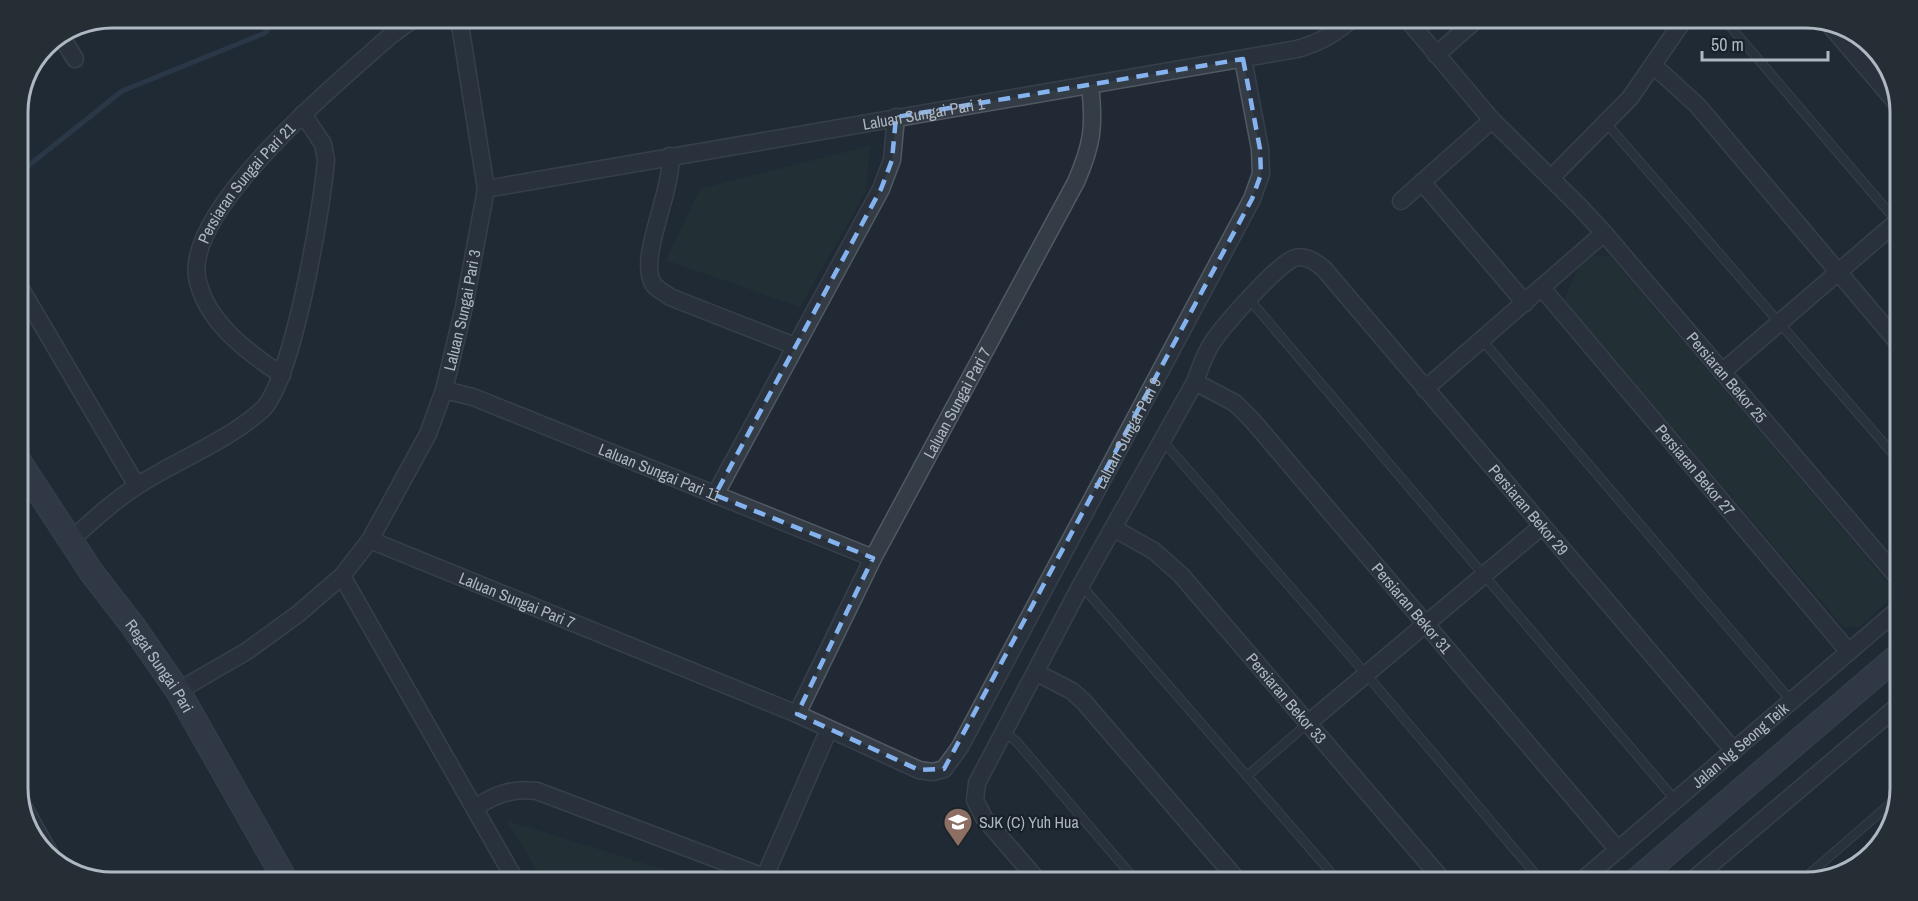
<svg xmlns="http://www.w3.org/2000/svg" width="1918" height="901" viewBox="0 0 1918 901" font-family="'Archivo Narrow',sans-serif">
<rect width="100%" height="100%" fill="#212a34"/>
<g fill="#253837">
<path d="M870 146 865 193 800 307 666 260 700 189Z"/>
<path d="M1592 256H1610L1889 584V600L1859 627H1844L1564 301 1578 268Z"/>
<path d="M507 821 707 883H545Z"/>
</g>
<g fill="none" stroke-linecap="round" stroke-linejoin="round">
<path stroke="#35475b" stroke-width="5" d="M18 174 122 91 265 33 276 18"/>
<g stroke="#515a63" stroke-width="10">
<g id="lane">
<path d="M1723 18 1898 223"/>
<path d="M1607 124 1900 462"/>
<path d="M1249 299 1676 801"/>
<path d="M1482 340 1792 702"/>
<path d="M1162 440 1366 674 1543 883"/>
<path d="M1081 585 1340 883"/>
<path d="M1004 732 1016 741 1138 883"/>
<path d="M1247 776 1307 724"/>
<path d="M1799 883 1898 797"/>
</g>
</g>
<g stroke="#515a63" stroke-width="19">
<g id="street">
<path id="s1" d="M1406 18 1492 120 1579 206 1604 233 1900 580"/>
<path d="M1829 24 1900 107"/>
<path d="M63 39 75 59"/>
<path d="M1436 55 1478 18"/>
<path d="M1654 66 1697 105 1900 345"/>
<path d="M670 156C674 190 636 260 654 285 658 290 665 293 670 297L795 346"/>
<path d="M1551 178 1630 98 1685 18"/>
<path d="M1422 182 1525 303"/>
<path id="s2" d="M486 189 1297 49C1319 43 1335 34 1353 18"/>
<path d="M1401 201 1492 120"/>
<path d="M18 284 137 486"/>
<path id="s3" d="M1542 288 1849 652"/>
<path d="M1722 372 1900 219"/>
<path id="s4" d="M282 375C247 352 205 321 197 277 186 207 341 80 390 36L409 22 422 18"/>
<path id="s5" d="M1195 382 1235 403 1252 420 1618 850"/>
<path d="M1425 389 1604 233"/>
<path id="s6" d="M444 390 473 397 873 558"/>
<path d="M715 495 881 189 892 160 896 117"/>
<path id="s7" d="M1115 529 1154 551 1181 575 1445 883"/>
<path id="s8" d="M370 540 797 714 919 770 933 772 944 769 960 747 1252 199 1261 174 1260 149 1243 59"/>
<path d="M70 541C91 522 112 502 137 486 177 460 226 442 262 410 293 381 322 208 326 160L323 144 303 114"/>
<path d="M342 576 517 883"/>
<path d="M1037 673 1072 691 1084 702 1240 883"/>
<path id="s9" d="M178 691 247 651 298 614 342 576 370 540 428 434 444 390 464 307 486 189 459 18"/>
<path id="s10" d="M797 714 873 558 1076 182C1092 145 1095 127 1090 86"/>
<path d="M1307 724 1541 527"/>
<path d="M20 801 51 856"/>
<path d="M475 808C495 794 513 788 537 791L764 877"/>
<path d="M762 883 829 729"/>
<path id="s11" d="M1040 883 984 818 975 800 977 783 1081 585 1195 382C1199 371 1203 359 1209 348 1218 331 1278 263 1295 258 1306 255 1316 262 1324 269L1734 751"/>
<path id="s12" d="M1579 883 1900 608"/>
<path d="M1689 883 1900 704"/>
</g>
</g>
<g stroke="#515a63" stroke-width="26">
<g id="secondary">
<path id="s13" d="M18 460 92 573 133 626 178 691 287 883"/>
<path d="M1633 883 1900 654"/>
</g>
</g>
<use href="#lane" stroke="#343c45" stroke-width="8"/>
<use href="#street" stroke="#343c45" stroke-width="16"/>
<use href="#secondary" stroke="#424b58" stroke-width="24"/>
</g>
<path d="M0 0H1918V901H0ZM1243 59 1260 149 1261 174 1252 199 944 769 919 770 797 714 873 558 715 495 881 189 892 160 896 117Z" fill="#212a34" fill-opacity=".55" fill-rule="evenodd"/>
<path fill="none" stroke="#85b3f0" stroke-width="4.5" stroke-dasharray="12 8" stroke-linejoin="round" d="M1243 59 1260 149 1261 174 1252 199 944 769 919 770 797 714 873 558 715 495 881 189 892 160 896 117Z"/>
<defs>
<g id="school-pin" transform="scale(1.5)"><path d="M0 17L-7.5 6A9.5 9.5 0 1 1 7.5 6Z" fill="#8d6e63" stroke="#192129"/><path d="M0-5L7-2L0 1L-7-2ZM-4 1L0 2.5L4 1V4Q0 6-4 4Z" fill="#fff"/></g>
</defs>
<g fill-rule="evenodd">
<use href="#school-pin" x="958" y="822"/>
</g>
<g text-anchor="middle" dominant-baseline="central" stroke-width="4.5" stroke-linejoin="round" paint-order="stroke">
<g font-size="16" fill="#aeb7c2" stroke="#192129">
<text stroke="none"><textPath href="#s2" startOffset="444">Laluan Sungai Pari 1</textPath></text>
<text stroke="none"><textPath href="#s4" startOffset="243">Persiaran Sungai Pari 21</textPath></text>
<text stroke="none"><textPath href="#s9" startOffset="496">Laluan Sungai Pari 3</textPath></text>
<text stroke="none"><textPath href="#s1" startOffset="482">Persiaran Bekor 25</textPath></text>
<text stroke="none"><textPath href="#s10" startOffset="350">Laluan Sungai Pari 7</textPath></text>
<text stroke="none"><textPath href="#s8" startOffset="1004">Laluan Sungai Pari 9</textPath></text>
<text stroke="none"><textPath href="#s3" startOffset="238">Persiaran Bekor 27</textPath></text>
<text stroke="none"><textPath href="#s6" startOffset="231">Laluan Sungai Pari 11</textPath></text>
<text stroke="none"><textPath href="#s11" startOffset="1090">Persiaran Bekor 29</textPath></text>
<text stroke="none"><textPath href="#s8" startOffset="159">Laluan Sungai Pari 7</textPath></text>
<text stroke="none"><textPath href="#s5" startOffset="316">Persiaran Bekor 31</textPath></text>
<text stroke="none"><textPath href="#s13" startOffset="250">Regat Sungai Pari</textPath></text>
<text stroke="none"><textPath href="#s7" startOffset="243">Persiaran Bekor 33</textPath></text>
<text stroke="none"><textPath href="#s12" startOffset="212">Jalan Ng Seong Teik</textPath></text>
</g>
<g font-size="16" fill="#aeb7c2" stroke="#192129" text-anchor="start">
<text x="979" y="822">SJK (C) Yuh Hua</text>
</g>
</g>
<path d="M0 0H1918V901H0ZM112 28H1806A84 84 0 0 1 1890 112V788A84 84 0 0 1 1806 872H112A84 84 0 0 1 28 788V112A84 84 0 0 1 112 28Z" fill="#252d35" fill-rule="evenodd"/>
<path fill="none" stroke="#aeb7c2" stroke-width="3" d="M112 28H1806A84 84 0 0 1 1890 112V788A84 84 0 0 1 1806 872H112A84 84 0 0 1 28 788V112A84 84 0 0 1 112 28Z"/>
<path d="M1702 51v9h126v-9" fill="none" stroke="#aeb7c2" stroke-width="3"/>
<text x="1711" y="51" font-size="18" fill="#aeb7c2" stroke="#192129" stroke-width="4.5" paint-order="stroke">50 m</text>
</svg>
